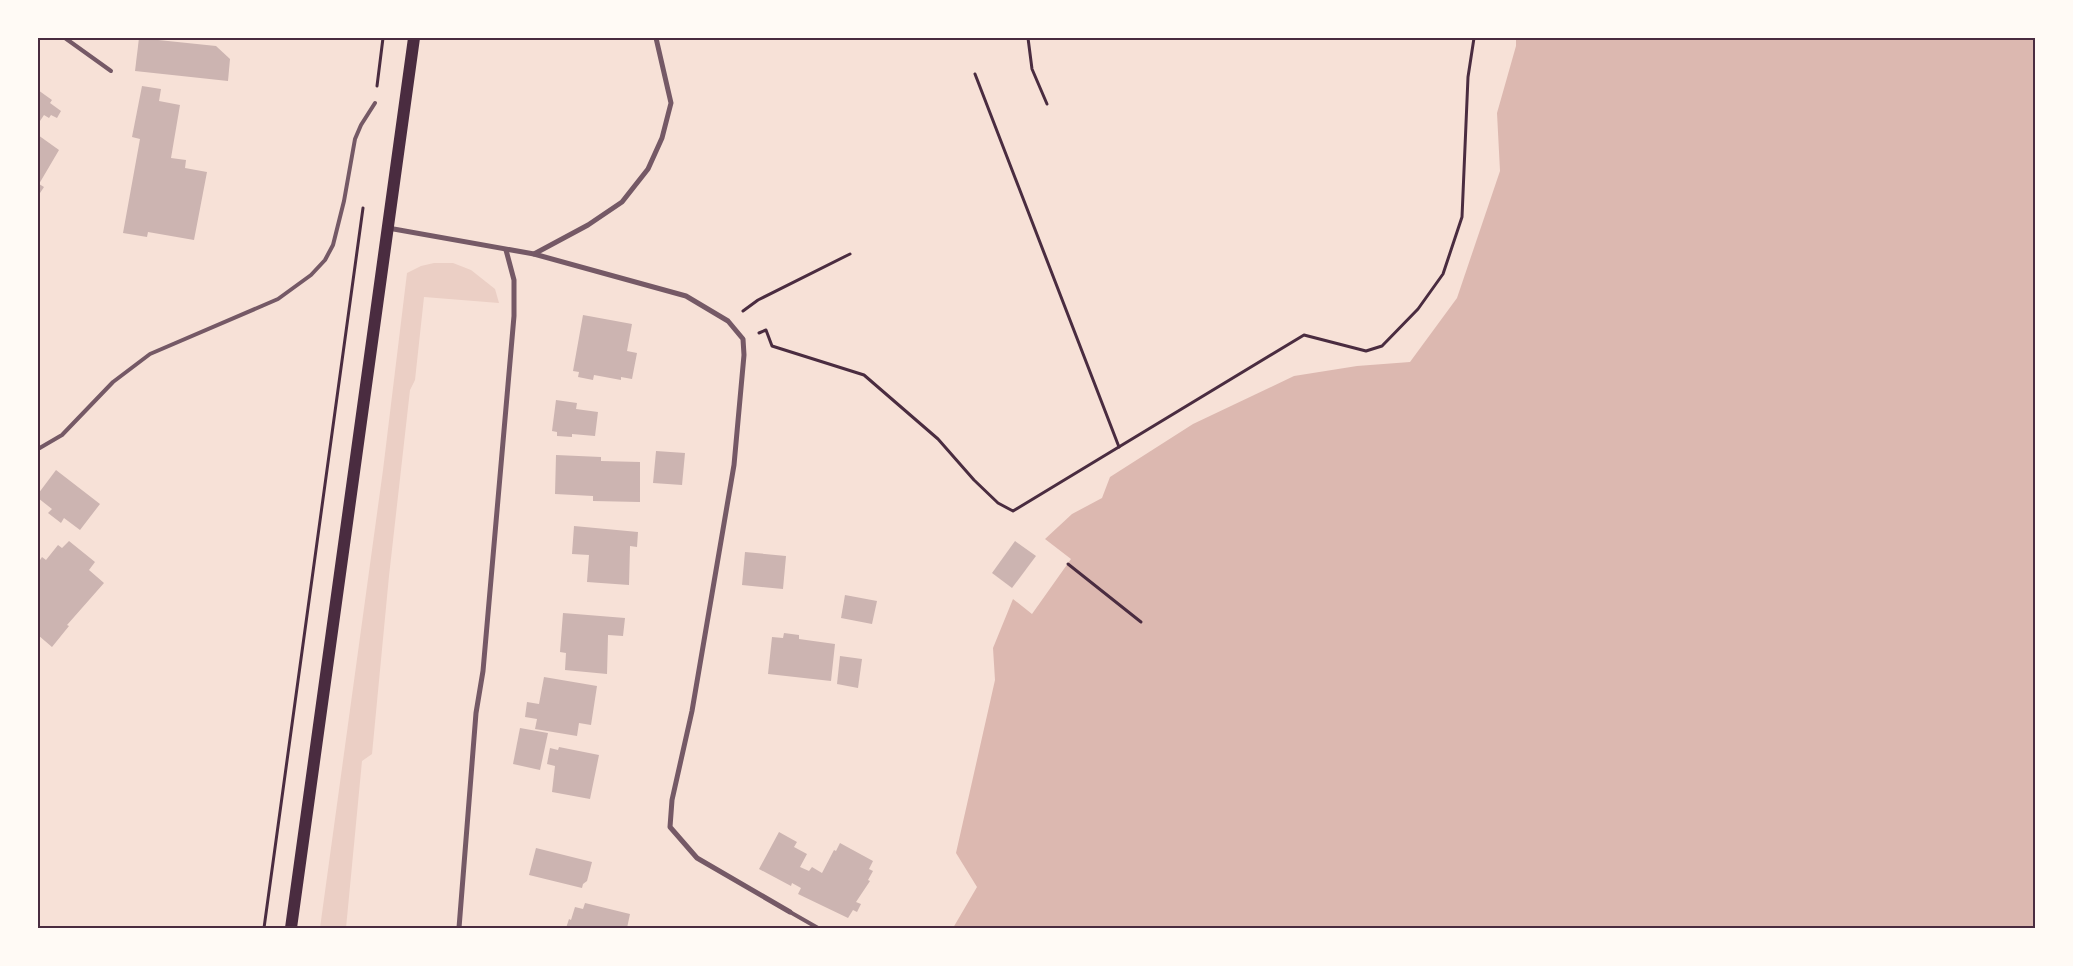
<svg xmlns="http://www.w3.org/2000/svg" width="2073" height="966" viewBox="0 0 2073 966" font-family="Karla,sans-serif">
<rect width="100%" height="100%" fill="#f7e1d7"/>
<path fill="#ebcfc5" d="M434 263H453L471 270 495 289 499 303 424 297 415 380 410 390 389 576 372 754 362 761 346 928H320L383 470 407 273 421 266Z"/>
<path fill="#dcb8b0" d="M1516 38H2035V928H953L977 887 956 853 995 680 993 648 1013 599 1032 614 1071 559 1045 539 1072 514 1102 498 1110 477 1193 424 1294 376 1357 366 1410 362 1457 298 1500 171 1497 113 1516 46Z"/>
<g fill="#ccb4b1">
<path d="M139 38 216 46 230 59 228 81 135 71Z"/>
<path d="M142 86 161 89 159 101 180 105 171 158 186 160 185 168 207 172 194 240 148 232 147 237 123 233 140 139 132 137Z"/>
<path d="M38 90 52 100 50 103 61 111 57 118 51 115 49 118 44 115 38 124Z"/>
<path d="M38 135 59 150 39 184 44 187 38 196Z"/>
<path d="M583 315 632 324 627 351 637 353 632 379 621 377V380L594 375 593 380 578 377 579 372 573 371Z"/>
<path d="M556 400 577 403 576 409 598 412 595 436 572 434V437L557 436V432L552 431Z"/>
<path d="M656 451 685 453 682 485 653 483Z"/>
<path d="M556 455 601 457V461L640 462V502L593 501V496L555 494Z"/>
<path d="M56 470 100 504 80 530 64 518 61 523 48 513 52 509 38 498V494Z"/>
<path d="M574 526 638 532 637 547 630 546 629 585 587 582 589 555 572 554Z"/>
<path d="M69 541 95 562 89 570 104 583 67 625 69 626 52 647 38 635V563L42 557 46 560 58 545 62 548Z"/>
<path d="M1015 541 1036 556 1012 588 992 573Z"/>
<path d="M745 552 786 556 783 589 742 585Z"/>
<path d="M845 595 877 601 872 624 841 618Z"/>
<path d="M563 613 625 618 623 636 608 635 607 674 565 670 566 653 560 652Z"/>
<path d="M784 633 799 635V639L835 644 831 681 768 674 772 637 783 638Z"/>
<path d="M840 656 862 659 858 688 837 684Z"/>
<path d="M544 677 597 686 591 725 579 723 577 736 535 729 537 719 525 717 527 702 539 704Z"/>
<path d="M520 728 548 733 540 770 513 764Z"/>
<path d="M559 747 599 755 590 799 552 792 555 766 547 764 550 748 558 750Z"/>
<path d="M779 832 797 842 794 847 807 854 800 867 809 871 812 867 822 873 834 850 836 851 840 843 873 861 869 869 873 871 868 880 870 881 856 902 861 904 857 912 853 910 848 918 798 894 801 888 792 883 791 886 759 869Z"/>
<path d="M536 848 592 862 587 881 583 884 582 888 529 875Z"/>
<path d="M585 903 630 914 627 928H566L569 919 571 920 575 907 583 909Z"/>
</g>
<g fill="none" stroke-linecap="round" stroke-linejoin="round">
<g stroke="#4a2c40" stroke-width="3">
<path d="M1028 38 1032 69 1047 104"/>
<path d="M975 74 1119 447"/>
<path d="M377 86 383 38"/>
<path d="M743 311 758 300 850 254"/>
<path d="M759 333 766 330 772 346 864 375 938 439 974 480 998 503 1013 511 1304 335 1366 351 1382 346 1418 309 1443 274 1462 217 1468 77 1474 38"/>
<path d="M1068 564 1141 622"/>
<path d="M264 928 363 208"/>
</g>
<g stroke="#755966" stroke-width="4">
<path d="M65 38 111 71"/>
<path d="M38 449 62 435 113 382 150 354 278 299 311 275 325 260 333 245 344 201 355 139 361 125 375 103"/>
<path d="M790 912 818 928"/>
</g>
<g stroke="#755966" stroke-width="5">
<path d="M388 228 534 254 686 296 728 321 743 339 744 355 734 465 692 711 672 800 670 827 697 858 790 912"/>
<path d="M534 254 588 225 622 202 648 169 662 138 671 103 656 38"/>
<path d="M459 928 476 713 483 671 514 316V280L506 250"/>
</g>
<path stroke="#4a2c40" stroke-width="12" d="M291 928 414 38"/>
</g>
<rect width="2073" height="966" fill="none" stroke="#fffaf5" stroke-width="78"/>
<rect x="39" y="39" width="1995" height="888" fill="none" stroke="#4a2c40" stroke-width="2"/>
</svg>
